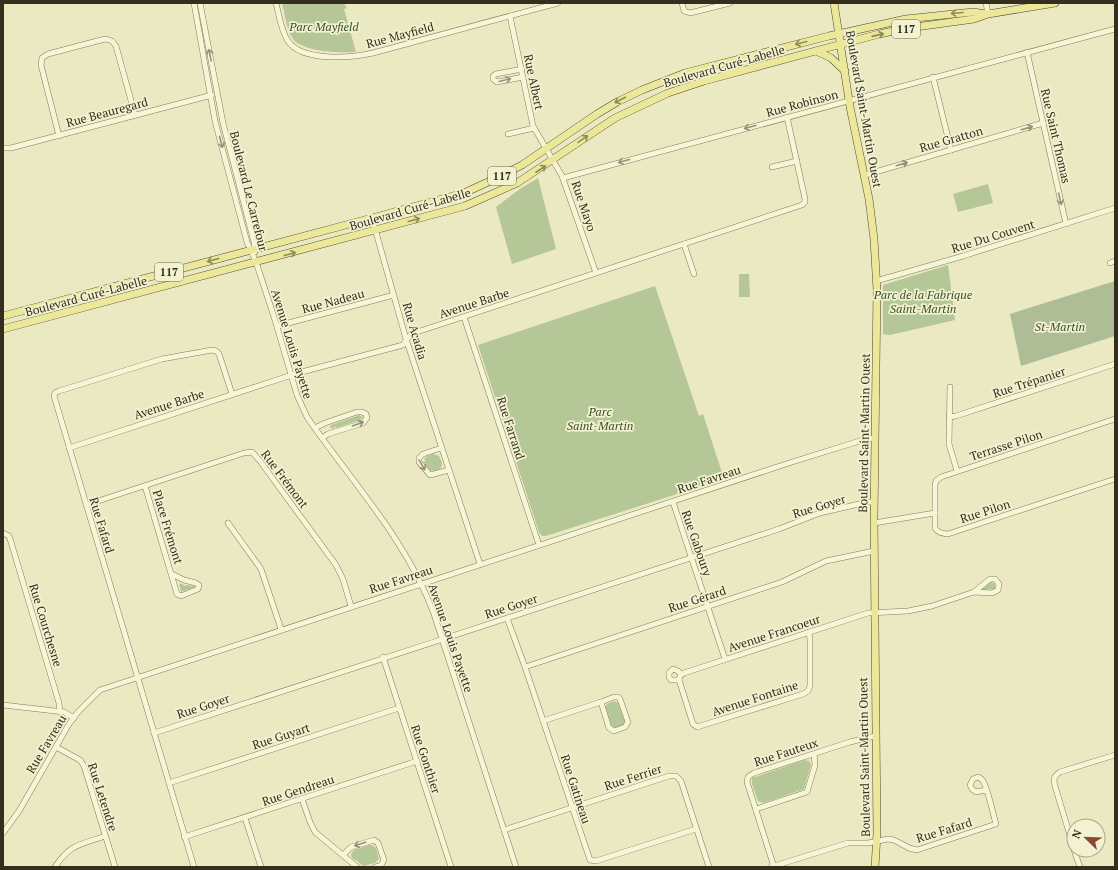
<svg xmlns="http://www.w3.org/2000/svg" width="1118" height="870" viewBox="0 0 1118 870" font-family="'PT Serif',serif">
<rect width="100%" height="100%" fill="#eae9c2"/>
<g fill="#b5c797">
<path d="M282 3H344L347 8 344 9 356 52C340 53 303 52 293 39 286 29 285 14 282 3Z"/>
<path d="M538 178 556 249 512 264 496 207 520 189Z"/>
<path d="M988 184 993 203 958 212 953 194Z"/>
<path d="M948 265 955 320 890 335 883 334V295H885V292H883V285Z"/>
<path d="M739 274H749L750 297H739Z"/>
<path d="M655 286 699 416 703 414 724 479 546 536H542L539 532 478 345Z"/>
<path d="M359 415 363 417 360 420 336 428 335 426 333 429 330 427 331 425Z"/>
<path d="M433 454 439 456 442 463 441 468 435 471 430 470 424 462V461H426L424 459 427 456Z"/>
<path d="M991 582 995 584V589L983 590 982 589Z"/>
<path d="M179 583 184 585V587L185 585 194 586 195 587 181 592Z"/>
<path d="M615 701 618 703 625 722 623 725 615 728 611 725 606 707 607 704Z"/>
<path d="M805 760 809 761 811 765 804 789 763 803 758 801 752 784V778Z"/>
<path d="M369 845H372L376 848 379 859 375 863 363 866 358 862V860L357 861 352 858 351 854 354 850Z"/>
</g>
<path fill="#aebd96" d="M1115 281V336L1021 366 1010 314Z"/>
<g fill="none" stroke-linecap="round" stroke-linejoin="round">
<g stroke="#837b5b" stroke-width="6">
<g id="minor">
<path d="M194 3 215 121 247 242 256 262 275 320 297 395 307 417C351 481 407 540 434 614L516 867"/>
<path d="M200 3 223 123 254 242 255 252"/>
<path d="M276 3C279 15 281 31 288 41 302 62 351 58 373 53L558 3"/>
<path d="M682 3 684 11 690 13 730 3"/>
<path d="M986 3 988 14"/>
<path d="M510 16 533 126 562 176 596 273"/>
<path d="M1027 52 1066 224"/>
<path d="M522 69 496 74 493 76V79L497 82 523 77"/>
<path d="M933 77 951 150"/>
<path d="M508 134 534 128"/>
<path d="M59 136 41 65 42 58 48 54 101 40 106 39 112 41 116 46 135 115"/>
<path d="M3 148H11L212 95"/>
<path d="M772 167 797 161"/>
<path d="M865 175 1043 123"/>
<path d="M563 178 1115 29"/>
<path d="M372 218 406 339 480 564"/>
<path d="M684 244 694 274"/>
<path d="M1110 263 1115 261"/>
<path d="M876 281 963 256 1115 208"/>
<path d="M464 317 539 545"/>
<path d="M277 326 394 295"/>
<path d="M950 387 949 444 957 471"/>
<path d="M949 417 956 416 1115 364"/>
<path d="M1115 419 941 477 936 481 935 485V528C938 533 942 533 948 534L1115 479"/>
<path d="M315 428 325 423 357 412H362L366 414 367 418 363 423 328 434 322 438"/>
<path d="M69 448 298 373 403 345 411 334 802 205 805 202V199L787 117"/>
<path d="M441 448 423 454 419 458V462L430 475 449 470"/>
<path d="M145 486 177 594 181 596 198 589 199 585 196 583 184 580 172 574"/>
<path d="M673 502 725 659"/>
<path d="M86 505 244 453 252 452 260 461 336 565 343 579 351 606"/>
<path d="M228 523 261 569 281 629"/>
<path d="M874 523 935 513"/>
<path d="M3 533 9 536 11 542 59 703 60 711"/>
<path d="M507 618 525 667 590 860 596 861 696 829"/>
<path d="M383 657 451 867"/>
<path d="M525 667 782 582 826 561 874 551"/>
<path d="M679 680 680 676 684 673 868 613 908 611 932 606 974 592 990 579H995L999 584 998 590 992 593 974 592"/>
<path d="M679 680 693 724 697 727 803 694 808 691 810 686V640L809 632"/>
<path d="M679 680H671L669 677V673L673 669 678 671 681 674"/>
<path d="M614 697H618L620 699 628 722 625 727 614 731 609 728 601 702Z"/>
<path d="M3 705 64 712 74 718"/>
<path d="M543 721 601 702"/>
<path d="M154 733C363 666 570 597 779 529L820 513 868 502H874"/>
<path d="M56 747 80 760 84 766 115 867"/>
<path d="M169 783 399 708"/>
<path d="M302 799 310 822 315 832 357 867"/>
<path d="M756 809 807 792 815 765 814 754"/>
<path d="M245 818 261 867"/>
<path d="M504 830 669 776H676L681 781 709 867"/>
<path d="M3 833 19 811 69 724 78 712 100 690 789 463 866 439 875 438"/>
<path d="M184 837 417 761"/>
<path d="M1074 849 1055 786C1053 779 1054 776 1060 772L1115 755"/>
<path d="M1074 850 1080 867"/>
<path d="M343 855 351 847 374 840 378 843 384 860 381 865 375 867"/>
<path d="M55 867C70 844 80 845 105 836"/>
<path d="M194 867 54 396 55 393 59 391 162 359 212 350 216 351 219 354 232 394"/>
<path d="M771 867 848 843H868L888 839 894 840 909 848 917 850 996 824C993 814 988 789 983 781 981 778 980 778 978 777L973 779 970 785 972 789 976 792 986 790"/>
<path d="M774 867 747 782 748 777 754 773 850 742 875 736"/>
</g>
</g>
<g stroke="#51482f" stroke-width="8">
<g id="major">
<path d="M834 3 850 107 869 199 874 239 877 290 874 518 877 834 875 867"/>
<path d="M816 51 831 58 845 71"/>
<path d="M3 316 372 218 464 193 499 177 522 165 597 114 617 102 642 90 685 73 829 36 906 19 973 12 986 14"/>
<path d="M3 329 465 206 517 183 615 118 668 93 704 81 879 34 908 28 974 19 988 14 1055 3"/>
</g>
</g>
<use href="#minor" stroke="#f6f5d5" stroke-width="5"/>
<use href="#major" stroke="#ebe89c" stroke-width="7"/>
</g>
<defs><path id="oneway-shaft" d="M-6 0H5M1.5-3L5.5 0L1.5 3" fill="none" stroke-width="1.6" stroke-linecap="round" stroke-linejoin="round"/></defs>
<g stroke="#908b5d">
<use href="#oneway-shaft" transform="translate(957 13) rotate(175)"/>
<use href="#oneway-shaft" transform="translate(878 35) rotate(-13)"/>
<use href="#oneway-shaft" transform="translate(801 43) rotate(166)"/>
<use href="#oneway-shaft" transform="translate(620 100) rotate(153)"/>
<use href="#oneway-shaft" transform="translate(583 139) rotate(-35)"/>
<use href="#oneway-shaft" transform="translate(541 169) rotate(-33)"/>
<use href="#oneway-shaft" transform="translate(414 220) rotate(-15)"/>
<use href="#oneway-shaft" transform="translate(290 254) rotate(-15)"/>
<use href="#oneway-shaft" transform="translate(213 260) rotate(165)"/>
</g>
<g stroke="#95927a">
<use href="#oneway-shaft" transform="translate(210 55) rotate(-101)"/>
<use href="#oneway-shaft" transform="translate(505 80) rotate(-14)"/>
<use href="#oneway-shaft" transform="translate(750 127) rotate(165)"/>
<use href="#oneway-shaft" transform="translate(1027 128) rotate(-16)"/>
<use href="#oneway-shaft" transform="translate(221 142) rotate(75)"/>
<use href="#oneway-shaft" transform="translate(624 161) rotate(165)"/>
<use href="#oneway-shaft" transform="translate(902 164) rotate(-16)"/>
<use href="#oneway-shaft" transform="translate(1060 199) rotate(77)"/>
<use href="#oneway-shaft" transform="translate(358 424) rotate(-20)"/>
<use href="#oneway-shaft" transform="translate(422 465) rotate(60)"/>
<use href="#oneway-shaft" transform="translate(360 844) rotate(162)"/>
</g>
<g text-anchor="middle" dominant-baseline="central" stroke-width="3.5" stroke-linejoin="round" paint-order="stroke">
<g fill="#f2f2d1" stroke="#6d6954" stroke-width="1">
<rect x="892" y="20" width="28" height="18" rx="3"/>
<rect x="488" y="167" width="28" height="18" rx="3"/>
<rect x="155" y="263" width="28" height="18" rx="3"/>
</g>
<g font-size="11" font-weight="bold" fill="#342e1e">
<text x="906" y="29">117</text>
<text x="502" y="176">117</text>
<text x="169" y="272">117</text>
</g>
<g font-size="12" font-style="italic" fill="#394f26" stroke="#f2f2d1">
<text x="324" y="26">Parc Mayfield</text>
<text x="923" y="294">Parc de la Fabrique<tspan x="923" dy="14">Saint-Martin</tspan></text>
<text x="1060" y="326">St-Martin</text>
<text x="600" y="411">Parc<tspan x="600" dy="14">Saint-Martin</tspan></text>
</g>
<g font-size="12" fill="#342e1e" stroke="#f2f2d1">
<text transform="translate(400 35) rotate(-15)">Rue Mayfield</text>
<text transform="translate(724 66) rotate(-16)">Boulevard Curé-Labelle</text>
<text transform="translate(534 82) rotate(78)">Rue Albert</text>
<text transform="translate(802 103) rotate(-15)">Rue Robinson</text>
<text transform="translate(864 109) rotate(80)">Boulevard Saint-Martin Ouest</text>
<text transform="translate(107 112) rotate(-15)">Rue Beauregard</text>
<text transform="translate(1056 136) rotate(77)">Rue Saint Thomas</text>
<text transform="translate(951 139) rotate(-16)">Rue Gratton</text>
<text transform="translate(249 191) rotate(76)">Boulevard Le Carrefour</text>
<text transform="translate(584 206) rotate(71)">Rue Mayo</text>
<text transform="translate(410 209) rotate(-16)">Boulevard Curé-Labelle</text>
<text transform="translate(993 236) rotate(-17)">Rue Du Couvent</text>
<text transform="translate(86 296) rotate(-15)">Boulevard Curé-Labelle</text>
<text transform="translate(333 301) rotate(-15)">Rue Nadeau</text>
<text transform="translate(474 303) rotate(-18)">Avenue Barbe</text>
<text transform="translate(415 331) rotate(74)">Rue Acadia</text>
<text transform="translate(292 344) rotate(73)">Avenue Louis Payette</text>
<text transform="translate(1029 382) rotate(-18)">Rue Trépanier</text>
<text transform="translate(169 404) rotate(-18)">Avenue Barbe</text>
<text transform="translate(511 428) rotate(72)">Rue Farrand</text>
<text transform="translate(864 433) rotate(-89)">Boulevard Saint-Martin Ouest</text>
<text transform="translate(1006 445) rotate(-18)">Terrasse Pilon</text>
<text transform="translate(285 479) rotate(53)">Rue Frémont</text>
<text transform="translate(709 479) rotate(-18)">Rue Favreau</text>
<text transform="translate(819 506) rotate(-17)">Rue Goyer</text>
<text transform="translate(985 511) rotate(-18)">Rue Pilon</text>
<text transform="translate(102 525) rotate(73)">Rue Fafard</text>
<text transform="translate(168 527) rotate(73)">Place Frémont</text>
<text transform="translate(697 543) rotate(71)">Rue Gaboury</text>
<text transform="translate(401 579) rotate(-18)">Rue Favreau</text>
<text transform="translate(697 599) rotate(-18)">Rue Gérard</text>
<text transform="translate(511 606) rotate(-18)">Rue Goyer</text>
<text transform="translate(46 625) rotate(73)">Rue Courchesne</text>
<text transform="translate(774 633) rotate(-18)">Avenue Francoeur</text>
<text transform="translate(451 638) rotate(71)">Avenue Louis Payette</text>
<text transform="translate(755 698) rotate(-18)">Avenue Fontaine</text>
<text transform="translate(203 706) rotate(-18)">Rue Goyer</text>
<text transform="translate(281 736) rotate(-18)">Rue Guyart</text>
<text transform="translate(46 744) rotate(-59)">Rue Favreau</text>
<text transform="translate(786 752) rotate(-18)">Rue Fauteux</text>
<text transform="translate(864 757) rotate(-91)">Boulevard Saint-Martin Ouest</text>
<text transform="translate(426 759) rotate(72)">Rue Gonthier</text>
<text transform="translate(633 777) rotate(-18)">Rue Ferrier</text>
<text transform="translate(576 789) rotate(72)">Rue Gatineau</text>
<text transform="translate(298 790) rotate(-18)">Rue Gendreau</text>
<text transform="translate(103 797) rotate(72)">Rue Letendre</text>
<text transform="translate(944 830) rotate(-17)">Rue Fafard</text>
</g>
</g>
<rect width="1118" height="870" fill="none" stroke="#342e1e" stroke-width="8"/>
<g transform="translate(1086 838) rotate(293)"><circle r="19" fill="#f2f2d1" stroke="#a6a489"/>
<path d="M0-3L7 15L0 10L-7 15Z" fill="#8d482f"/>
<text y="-6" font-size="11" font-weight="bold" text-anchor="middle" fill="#342e1e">N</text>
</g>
</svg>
